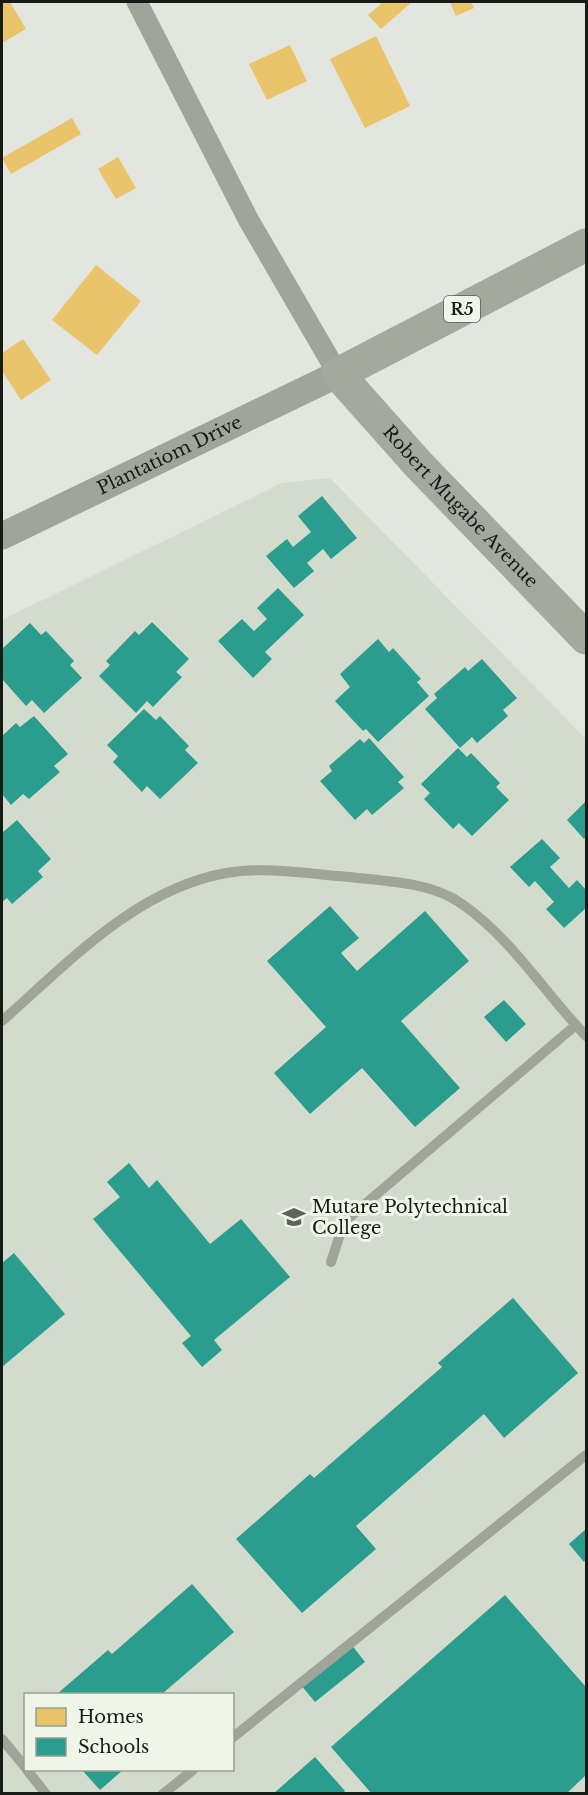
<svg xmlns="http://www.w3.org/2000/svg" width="588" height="1795" viewBox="0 0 588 1795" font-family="'Libre Baskerville',serif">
<rect width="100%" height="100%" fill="#e2e6de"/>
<path fill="#d3dbcc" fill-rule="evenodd" d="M330 478 586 739V1793L2 1794V620L282 483ZM26 1694H232V1770H26Z"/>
<g fill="#e9c46a">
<path d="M2 2H10L26 29 2 43Z"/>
<path d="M383 2H412L381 29 368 15Z"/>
<path d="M450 2H471L474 8 456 16Z"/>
<path d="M376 36 410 106 365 128 330 59Z"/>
<path d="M290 45 307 81 267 100 249 64Z"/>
<path d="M72 118 81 134 11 174 2 158Z"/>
<path d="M118 157 136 188 116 199 98 169Z"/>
<path d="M96 265 141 301 97 355 52 320Z"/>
<path d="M23 339 51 380 21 400 2 371V353Z"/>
</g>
<g fill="#2a9d8f">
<path d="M322 496 357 538 331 559 323 549 307 563 314 571 294 588 266 556 287 539 293 547 311 532 298 516Z"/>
<path d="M278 588 304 615 265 652 272 659 253 678 218 641 242 619 254 631 267 619 257 608Z"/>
<path d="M152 622 189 659 176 672 182 677 153 707 147 701 136 713 99 676 110 665 106 661 135 631 139 635Z"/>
<path d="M30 623 41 635 46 631 74 661 70 665 82 678 44 713 32 700 26 706 2 679V649Z"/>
<path d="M378 639 389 652 393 648 421 679 417 682 429 696 378 742 366 729 363 731 335 701 350 687 340 674Z"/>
<path d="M482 659 517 698 503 710 508 716 477 743 472 737 460 748 425 709 437 698 434 694 465 667 468 671Z"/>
<path d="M144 709 156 720 160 716 189 746 185 750 198 763 160 799 147 786 142 792 113 762 118 756 107 745Z"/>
<path d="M34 716 68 754 54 766 60 772 29 799 23 794 11 805 2 794V736L16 723 20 727Z"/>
<path d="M369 738 404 777 398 782 404 788 372 815 367 809 355 820 320 781 332 771 329 766 360 739 364 743Z"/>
<path d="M458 748 467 757 471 753 500 783 496 787 509 800 472 836 459 823 453 829 424 799 430 793 421 784Z"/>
<path d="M586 801V837L584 839 567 820Z"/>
<path d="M17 820 51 859 38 871 43 877 12 904 7 898 2 902V830L3 832Z"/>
<path d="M542 839 560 858 550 867 569 888 577 880 586 890V908L564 928 546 909 554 902 535 881 529 887 510 867Z"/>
<path d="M330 906 359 938 341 953 357 971 425 911 469 961 401 1021 460 1088 415 1127 362 1068 310 1114 274 1073 326 1027 267 961Z"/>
<path d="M504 1000 526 1024 506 1042 484 1017Z"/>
<path d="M129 1163 149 1188 157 1180 210 1244 241 1219 290 1277 214 1340 222 1350 202 1367 182 1343 191 1336 93 1219 120 1197 107 1182Z"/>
<path d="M14 1253 65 1314 2 1367V1263Z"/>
<path d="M513 1298 578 1373 504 1438 484 1414 356 1526 376 1549 302 1613 236 1539 310 1474 314 1478 442 1367 438 1363Z"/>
<path d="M586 1529V1559L584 1562 569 1544Z"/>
<path d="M192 1584 234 1632 162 1694H57L108 1650 112 1654Z"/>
<path d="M505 1595 586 1687V1775L566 1794H372L331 1747Z"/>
<path d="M351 1644 365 1662 315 1702 300 1684Z"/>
<path d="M315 1757 345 1791 342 1794H273Z"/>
<path d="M82 1770H123L100 1790Z"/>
</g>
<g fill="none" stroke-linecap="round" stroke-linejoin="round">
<g stroke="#a0a59a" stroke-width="10">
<path d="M2 1021C68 963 136 889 226 873 266 866 309 874 349 877 385 881 431 882 462 904 511 938 545 993 586 1036"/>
<path d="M331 1262 344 1222 576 1025"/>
<path d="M232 1738 586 1455"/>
<path d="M2 1739 26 1768"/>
<path d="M27 1770 46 1794"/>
<path d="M163 1794 193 1770"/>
</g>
<path stroke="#a0a59a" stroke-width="21" d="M137 2 248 219 338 374"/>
<path stroke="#a0a59a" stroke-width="27" id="s1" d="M2 536 338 374"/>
<path stroke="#a4a99e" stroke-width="33" id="s2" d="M586 245 338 374 418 464 586 638"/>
</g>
<defs>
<g id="university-bare" transform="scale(1.8)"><path d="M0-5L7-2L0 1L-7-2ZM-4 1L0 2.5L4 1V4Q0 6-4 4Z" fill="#5f615b" stroke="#eff6e7" stroke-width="2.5" paint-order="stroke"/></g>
</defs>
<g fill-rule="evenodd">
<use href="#university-bare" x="294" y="1217"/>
</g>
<g text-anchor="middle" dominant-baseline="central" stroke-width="6" stroke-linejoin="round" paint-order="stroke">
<rect fill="#eff6e7" stroke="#585c54" stroke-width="1.5" x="444" y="296" width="36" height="26" rx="4.5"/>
<g font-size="16" font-weight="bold" fill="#181a15">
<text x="462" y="309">R5</text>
</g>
<g font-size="18" fill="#181a15" stroke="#eff6e7">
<text stroke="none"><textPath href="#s1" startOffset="186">Plantatiom Drive</textPath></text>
<text stroke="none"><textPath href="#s2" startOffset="460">Robert Mugabe Avenue</textPath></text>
</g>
<g font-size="18" fill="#181a15" stroke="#eff6e7" text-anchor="start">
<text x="312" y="1207">Mutare Polytechnical<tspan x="312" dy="21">College</tspan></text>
</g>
</g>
<rect width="588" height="1795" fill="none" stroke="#181a15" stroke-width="6"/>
<rect x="24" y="1693" width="210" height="78" fill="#eff6e7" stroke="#999e93" stroke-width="1.5"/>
<rect x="36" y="1708" width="30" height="18" fill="#e9c46a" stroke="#999e93" stroke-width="1.5"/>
<text x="78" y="1723" font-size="18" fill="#181a15">Homes</text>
<rect x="36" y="1738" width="30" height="18" fill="#2a9d8f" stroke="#999e93" stroke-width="1.5"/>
<text x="78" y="1753" font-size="18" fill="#181a15">Schools</text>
</svg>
